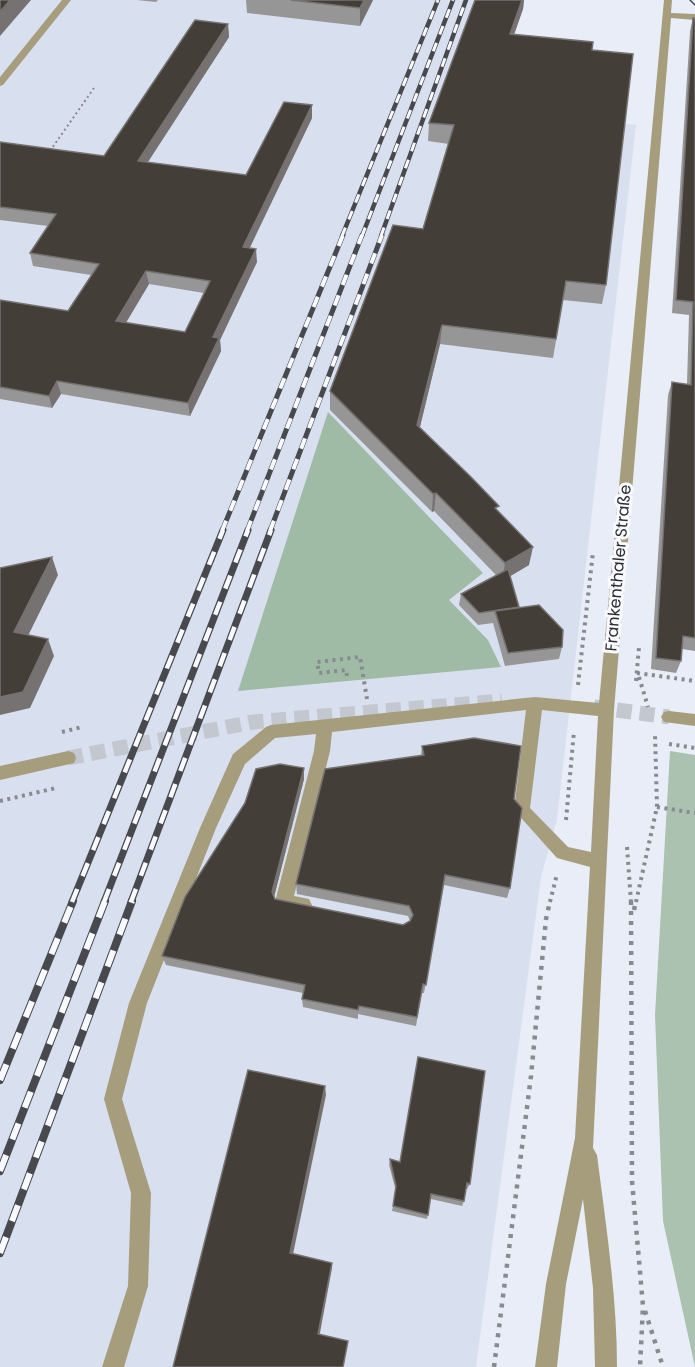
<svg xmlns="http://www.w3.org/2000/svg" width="695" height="1367" viewBox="0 0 695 1367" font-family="Poppins,sans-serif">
<rect width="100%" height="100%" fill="#e9edf7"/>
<path fill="#d8dfef" d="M0 0H479L552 117 636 125 557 819 541 877 476 1367H0Z"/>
<path fill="#abc2b0" d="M670 751 695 755V1367L663 1221 655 1015Z"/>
<path fill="#9fbba6" d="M328 412 483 573 449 600 488 640 501 667 238 691Z"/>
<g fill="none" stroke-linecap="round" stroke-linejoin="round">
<g stroke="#c3c7cf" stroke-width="15" stroke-dasharray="15 8" stroke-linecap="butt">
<path d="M594 707 669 717"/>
<path d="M68 758 253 722 502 701"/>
</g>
<path stroke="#888a91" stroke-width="2" stroke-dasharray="2 3" stroke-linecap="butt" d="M50 151 94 88"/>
<g stroke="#888a91" stroke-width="4" stroke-dasharray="3 4.5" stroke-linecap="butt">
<path d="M637 673 695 681"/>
<path d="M347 676 346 670 319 673 317 662 360 657 367 699"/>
<path d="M639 677 648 707"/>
<path d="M636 681 639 647"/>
<path d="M578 685 593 552"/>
<path d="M62 732 82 727"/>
<path d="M669 744 695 748"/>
<path d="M0 801 56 788"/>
<path d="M657 807 695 813"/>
<path d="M566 820 574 731"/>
<path d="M627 847 631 902"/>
<path d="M550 902 557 874"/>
<path d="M636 902 657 807 655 734"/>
</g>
<g stroke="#888a91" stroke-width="4.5" stroke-dasharray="4 6" stroke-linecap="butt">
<path d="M631 901 632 1181 643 1306 640 1367"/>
<path d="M634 910 636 901"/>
<path d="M645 1311 663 1367"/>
<path d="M494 1367 531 1076 546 919 550 901"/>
</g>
<g fill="#a69d7c" fill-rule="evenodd">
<path d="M62 0H71L3 85 0 86V77Z"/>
<path d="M664 0H672L671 13 695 14V20L671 18 614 710 593 1148 597 1155C606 1226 617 1296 617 1367H595L593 1288 583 1199 566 1284 557 1367H535L546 1284 575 1138 590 867 557 858 514 810 526 710 332 732 330 751 294 896 309 899 312 905 309 911 303 913 278 908 275 902 314 751 316 734 275 738 245 764 216 828 147 1003 122 1099 151 1193 148 1286 124 1367H102L128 1286 131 1193 104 1099 129 1003 200 828 233 754 266 727 271 725 535 697 599 703ZM542 710 598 716 591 852 568 847 530 808Z"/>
<path d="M669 711 695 714V726L664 722 661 717 664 712Z"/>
<path d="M68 751 74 753 76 758 74 763 0 780V766Z"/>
</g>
<path stroke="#48494e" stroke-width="1.5" d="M690 0 695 5"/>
<g stroke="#48494e" stroke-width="4.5">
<g id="rail-far3">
<path d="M342 236 438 0"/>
<path d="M362 236 453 0"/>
<path d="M381 236 466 0"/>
</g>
</g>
<g stroke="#48494e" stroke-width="5">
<g id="rail-far2">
<path d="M222 531 343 235"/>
<path d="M247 531 362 235"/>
<path d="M270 531 382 235"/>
</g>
</g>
<g stroke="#48494e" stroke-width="7">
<g id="rail-far1">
<path d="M72 902 223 530"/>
<path d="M104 902 248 530"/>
<path d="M131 902 271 530"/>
</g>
</g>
<g stroke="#48494e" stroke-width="8">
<g id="rail">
<path d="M0 1080 73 901"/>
<path d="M0 1171 105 901"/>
<path d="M0 1253 132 901"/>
</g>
</g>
<use href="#rail-far3" stroke="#f8fafe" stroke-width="3" stroke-dasharray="9" stroke-linecap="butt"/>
<use href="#rail-far2" stroke="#f8fafe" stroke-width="4" stroke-dasharray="11" stroke-linecap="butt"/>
<use href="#rail-far1" stroke="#f8fafe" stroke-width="4.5" stroke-dasharray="14" stroke-linecap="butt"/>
<use href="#rail" stroke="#f8fafe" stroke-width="6" stroke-dasharray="17" stroke-linecap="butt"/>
</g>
<g fill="#969697" fill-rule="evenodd">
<path d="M137 0H158L156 2Z"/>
<path d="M246 0H373L360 26 247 13Z"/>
<path d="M522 0H524L523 9 514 34 592 50 606 285 602 304 563 300 553 358 440 344 420 427 498 511 529 565 510 576 519 608 562 647 559 659 505 666 493 623 478 625 459 605 461 594 496 575 434 511 432 512 330 410V391L423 229 449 144 428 141 429 123Z"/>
<path d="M693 18H695V651L682 649 681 661 676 673 651 669 668 395 672 382 687 384 689 315 672 313 690 31Z"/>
<path d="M228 24 229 37 148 162 246 175 312 105V118L249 248 257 262 220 340 221 351 190 416 61 394 52 408 0 399V300L68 311 91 275 33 266 30 253 48 226 0 220V142L104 156ZM149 284 204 293 185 332 126 323Z"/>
<path d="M422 746 514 799 510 888 507 898 444 885 424 993H422L416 1026 358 1014V1019L303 1007 302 999 303 993 166 965 162 956 304 768V779L274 897 275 899 403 925 410 921 408 916 297 894 296 884 421 756Z"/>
<path d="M390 1159 470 1184 467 1189H466L464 1201 462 1206 431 1199 427 1219 392 1211 396 1191 389 1165Z"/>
</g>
<g fill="#757271">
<path d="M10 0H31L0 36V12Z"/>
<path d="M364 0H373L360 26V8Z"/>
<path d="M522 0H524L523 9 508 52 510 34Z"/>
<path d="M228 24 229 37 140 174 138 161Z"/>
<path d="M312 105V118L244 260 243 247Z"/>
<path d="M256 249 257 262 220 340 221 351 190 416 188 403 213 337Z"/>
<path d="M146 271 149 284 119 334 116 321Z"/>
<path d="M442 325 440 344 416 443 417 425Z"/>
<path d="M57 381 61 394 52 408 49 396Z"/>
<path d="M436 493 434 511 432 512 433 494Z"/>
<path d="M533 547 529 565 502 581 505 563Z"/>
<path d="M52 557 58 575 21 650 14 632Z"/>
<path d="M48 639 54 656 30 708 0 715V697Z"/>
<path d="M304 768V779L273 901 272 892Z"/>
<path d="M325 1086 326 1095 292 1259 290 1253Z"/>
<path d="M332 1263V1268L319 1338 318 1334Z"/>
</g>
<g fill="#433e37" stroke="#757271" stroke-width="1.5" fill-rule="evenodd">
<path d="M0 0H10L0 12Z"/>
<path d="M291 0H364L360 8Z"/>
<path d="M475 0H522L510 34 593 42 592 50 633 54 606 285 566 281 556 339 442 325 417 425 470 476 499 506 495 508 533 547 505 563 436 493 433 494 330 391 393 225 423 229 454 125 429 123Z"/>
<path d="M693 18H695V638L683 636 681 661 656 658 672 382 691 385 693 302 676 300Z"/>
<path d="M195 20 228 24 138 161 246 175 284 102 312 105 243 247 256 249 213 337 219 338 188 403 57 381 49 396 0 387V300L68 311 99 264 30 253 56 214 0 207V142L104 156ZM146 271 210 281 185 332 116 321Z"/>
<path d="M52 557 14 632 48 639 23 692 0 697V568Z"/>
<path d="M508 569 519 607 479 613 461 594Z"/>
<path d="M539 605 563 630 562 647 508 653 495 611Z"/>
<path d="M474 738 521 746 514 799 522 808 510 888 445 875 426 985 423 984 417 1017 359 1006 358 1010 302 999 305 985 162 956 185 897 245 803 256 769 280 764 304 768 272 892 275 899 403 925 410 921 413 915 409 906 296 884 325 769 424 755 422 746Z"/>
<path d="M418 1057 485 1071 470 1184 467 1183 464 1201 431 1194 428 1215 393 1206 396 1186 390 1159 400 1162Z"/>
<path d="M248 1070 325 1086 290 1253 332 1263 318 1334 348 1341 343 1367H173Z"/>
</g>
<g text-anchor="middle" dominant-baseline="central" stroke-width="6" stroke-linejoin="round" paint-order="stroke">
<g font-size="16" fill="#2c2d31" stroke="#f8fafe">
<text transform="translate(618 568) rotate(-85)">Frankenthaler Straße</text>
</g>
</g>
</svg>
